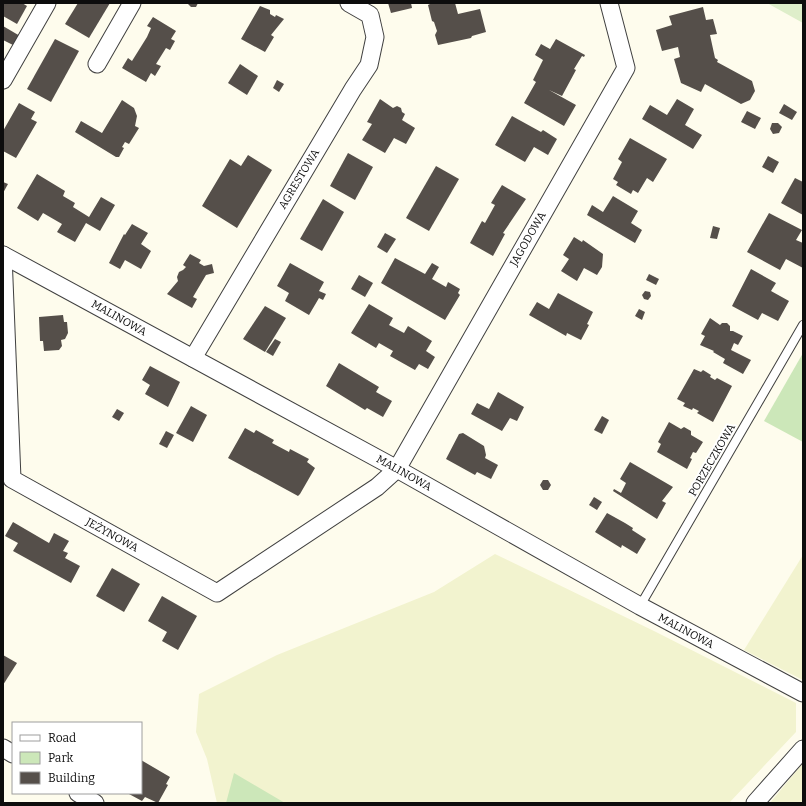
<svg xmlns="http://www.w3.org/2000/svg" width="806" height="806" viewBox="0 0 806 806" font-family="Bitter,serif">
<rect width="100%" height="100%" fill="#fefced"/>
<g fill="#f2f3cf">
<path d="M495 554 654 631 796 703V732L729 803H217L207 759 196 732 199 694 277 655 434 592Z"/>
<path d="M803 555V680L744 650Z"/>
<path d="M803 763V803H770Z"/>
</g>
<g fill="#cce7b9">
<path d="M803 353V442L764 421Z"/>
<path d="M234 773 285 803H226Z"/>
</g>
<path fill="#deeeca" d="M767 3H803V23Z"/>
<g fill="#554f4a">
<path d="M3 3H22L27 6 17 24 3 16Z"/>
<path d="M78 3H110L89 38 65 24Z"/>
<path d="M187 3H198L196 7H191Z"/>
<path d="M388 3H411L412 8 391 13Z"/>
<path d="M432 3H455L458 14 480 9 486 32 472 36 471 38 438 45 435 35 437 31 434 22 432 21 428 5Z"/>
<path d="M260 6 270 10V14L275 17 276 15 284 19 271 35 274 37 265 52 241 39Z"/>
<path d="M703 7 706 20 713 19 717 34 710 35 715 58 718 60 717 62 752 81 755 91 750 100 741 104 705 84 701 92 681 83 674 59 680 57 678 47 662 51 656 30 672 25 669 16Z"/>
<path d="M153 17 176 31 171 39 175 41 170 50 166 48 156 64 161 66 155 76 151 73 146 82 122 68 128 58 132 61 147 37 151 28 147 26Z"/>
<path d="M3 26 20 36 15 46 3 40Z"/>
<path d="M55 39 79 51 51 102 27 89Z"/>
<path d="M556 39 585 55 584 57 582 56 574 69 576 70 562 96 549 90 576 105 564 126 524 103 536 82 533 80 543 60 535 55 541 44 550 49Z"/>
<path d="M240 64 258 76 247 95 228 83Z"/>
<path d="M277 80 284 84 279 92 273 88Z"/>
<path d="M380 99 393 108 397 106 401 108 402 112 405 114 402 120 415 128 406 144 394 138 385 153 362 140 372 124 367 122Z"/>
<path d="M677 99 694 109 685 125 702 135 693 149 642 119 650 105 667 115Z"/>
<path d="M122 100 134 108 137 116 135 126 139 128 129 144 125 142 122 147 124 148 119 157H116L75 132 81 121 102 133Z"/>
<path d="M19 103 35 112 31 119 37 122 16 158 3 151V131Z"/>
<path d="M784 104 797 112 792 120 779 113Z"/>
<path d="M747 111 761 118 755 129 741 122Z"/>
<path d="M512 116 541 132 543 130 557 139 548 155 534 147 525 162 495 145Z"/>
<path d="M772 123H778L782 127 779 133 773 134 770 129Z"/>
<path d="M630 138 667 159 653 182 647 178 638 193 633 190 631 194 616 185 618 182 613 179 622 162 618 159Z"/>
<path d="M348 153 373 167 355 200 330 186Z"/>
<path d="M248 155 272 170 237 228 202 206 230 159 241 166Z"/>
<path d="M768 156 779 162 773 173 762 167Z"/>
<path d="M436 166 459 179 429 231 406 218Z"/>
<path d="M37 174 65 191 63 196 75 203 73 207 89 217 101 197 115 205 100 231 86 223 75 242 57 232 62 224 43 213 38 221 17 208Z"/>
<path d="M795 178 803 182V215L781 203Z"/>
<path d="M3 182 8 184 3 193Z"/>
<path d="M502 185 526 199 503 233 505 234 493 256 470 243 482 221 485 223 495 205 491 203Z"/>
<path d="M613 196 638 211 631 223 642 230 635 243 587 215 592 205 603 212Z"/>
<path d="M323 199 344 212 322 251 300 239Z"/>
<path d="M769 213 802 230 796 240 803 243V268L786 259 780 270 747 252Z"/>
<path d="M132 224 148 233 141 244 151 251 141 269 125 260 120 269 109 263 124 234 125 235Z"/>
<path d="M713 226 720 228 717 239 710 238Z"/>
<path d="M385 233 396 239 387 253 377 247Z"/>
<path d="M574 237 582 242 583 240 603 254 602 267 597 275 584 268 577 281 561 271 569 259 563 255Z"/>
<path d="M190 254 201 260 199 263 204 266 212 264 214 273 206 275 193 297 197 299 192 308 167 294 178 281 177 277 179 272 183 270 186 267 183 265Z"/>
<path d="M395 258 425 274 432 263 439 267 432 279 446 287 448 282 460 289 458 293 460 295 445 320 381 283Z"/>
<path d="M290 263 324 282 319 291 326 294 323 300 319 298 309 315 285 301 289 293 277 286Z"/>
<path d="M751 269 776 283 771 291 789 301 778 321 762 313 758 320 732 306Z"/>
<path d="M649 274 659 279 656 285 646 280Z"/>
<path d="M359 275 373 283 365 297 351 289Z"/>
<path d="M645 291 650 292 651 296 648 300 644 299 642 295Z"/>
<path d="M558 293 593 312 587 324 589 325 581 340 567 333 566 336 529 315 537 302 549 309Z"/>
<path d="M369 304 393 318 389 325 404 333 408 326 432 341 426 351 435 357 428 369 419 364 415 370 390 356 393 351 379 343 376 348 351 333Z"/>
<path d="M265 306 286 318 265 352 243 339Z"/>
<path d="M639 309 645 312 642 320 635 316Z"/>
<path d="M63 315 64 322H67L68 333 65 339 61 340 62 346 59 350 44 351 43 341H40L39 317Z"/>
<path d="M710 318 720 325 722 323H727L730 326V331H733L743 336 738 345 734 343 731 350 751 360 743 374 723 363 725 359 713 352 714 351 700 345 705 336 701 334Z"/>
<path d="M275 339 281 342 273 356 266 352Z"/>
<path d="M339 363 379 387 376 392 392 401 383 417 367 408 365 410 326 386Z"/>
<path d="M150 366 180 382 168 407 145 394 150 385 142 380Z"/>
<path d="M694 369 701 372 703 370 711 375 710 377 715 380 717 378 732 386 713 422 697 413 699 411 693 408 692 410 683 406 685 403 677 399Z"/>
<path d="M498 392 524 407 517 421 510 418 502 431 471 414 477 403 489 409Z"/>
<path d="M191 406 207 415 193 442 176 433Z"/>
<path d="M117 409 124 413 119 421 112 417Z"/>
<path d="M602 416 609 420 602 434 594 430Z"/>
<path d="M669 422 681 429 684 427 691 431V435L703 442 696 453 693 452 690 458 692 459 687 469 657 452 661 444 658 442Z"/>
<path d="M245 428 254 433 256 430 274 440 272 443 289 452 290 449 309 459 307 462 315 468 300 494 298 496 228 458Z"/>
<path d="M166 431 174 435 167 448 159 444Z"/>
<path d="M463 433 484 446 486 455 485 458 498 465 491 479 477 472 475 475 446 459 459 434Z"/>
<path d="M630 462 673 487 662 501 666 503 657 519 613 491 614 489 621 493 626 483 620 479Z"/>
<path d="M543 480H548L551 485 548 490H543L540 485Z"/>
<path d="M594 497 602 502 597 510 589 505Z"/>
<path d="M607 513 625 523 633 528 632 530 646 539 637 554 622 545 621 548 595 532Z"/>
<path d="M13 522 49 543 54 533 69 541 63 551 68 553 65 558 80 566 71 583 13 551 18 543 5 536Z"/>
<path d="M112 568 140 584 124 612 96 596Z"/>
<path d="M162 596 197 616 178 650 162 641 167 632 148 621Z"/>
<path d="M3 655 17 663 3 685Z"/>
<path d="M141 760 170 777 166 784 168 785 158 803 145 797 142 801 129 794 141 793Z"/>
</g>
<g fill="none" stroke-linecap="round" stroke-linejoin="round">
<g stroke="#404040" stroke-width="10">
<path id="lane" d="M640 606 803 325"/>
</g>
<g stroke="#404040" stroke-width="19">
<g id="street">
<path d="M97 64 132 3"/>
<path d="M3 80 47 3"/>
<path d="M3 255 12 479 217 593 377 487 397 469 626 68 609 3"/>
<path d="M3 255 397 469 640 606 803 693"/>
<path d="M193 358 353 89 369 65 375 37 370 15 349 3"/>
<path d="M3 748 13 754"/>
<path d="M78 793 95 803"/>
<path d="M755 803 803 749"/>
</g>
</g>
<use href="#lane" stroke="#fff" stroke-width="8"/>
<use href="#street" stroke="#fff" stroke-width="17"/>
</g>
<g text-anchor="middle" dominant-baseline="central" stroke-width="4" stroke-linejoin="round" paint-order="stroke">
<g font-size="11" fill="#0d0d0d" stroke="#fff">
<text transform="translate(299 179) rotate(-59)">AGRESTOWA</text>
<text transform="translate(528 239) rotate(-60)">JAGODOWA</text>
<text transform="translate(119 318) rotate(29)">MALINOWA</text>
<text transform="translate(712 460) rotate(-60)">PORZECZKOWA</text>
<text transform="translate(404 473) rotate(29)">MALINOWA</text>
<text transform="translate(112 535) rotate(29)">JEŻYNOWA</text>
<text transform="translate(686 631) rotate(28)">MALINOWA</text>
</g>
</g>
<rect width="806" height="806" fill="none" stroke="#0d0d0d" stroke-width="8"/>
<rect x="12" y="722" width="130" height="72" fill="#ffffff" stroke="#9e9e9e"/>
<rect x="20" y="735" width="20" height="6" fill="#ffffff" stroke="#9e9e9e"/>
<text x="48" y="742" font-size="12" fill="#0d0d0d">Road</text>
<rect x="20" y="752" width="20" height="12" fill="#cce7b9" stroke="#9e9e9e"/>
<text x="48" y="762" font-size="12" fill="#0d0d0d">Park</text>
<rect x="20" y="772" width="20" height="12" fill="#554f4a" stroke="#9e9e9e"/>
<text x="48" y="782" font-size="12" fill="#0d0d0d">Building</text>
</svg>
